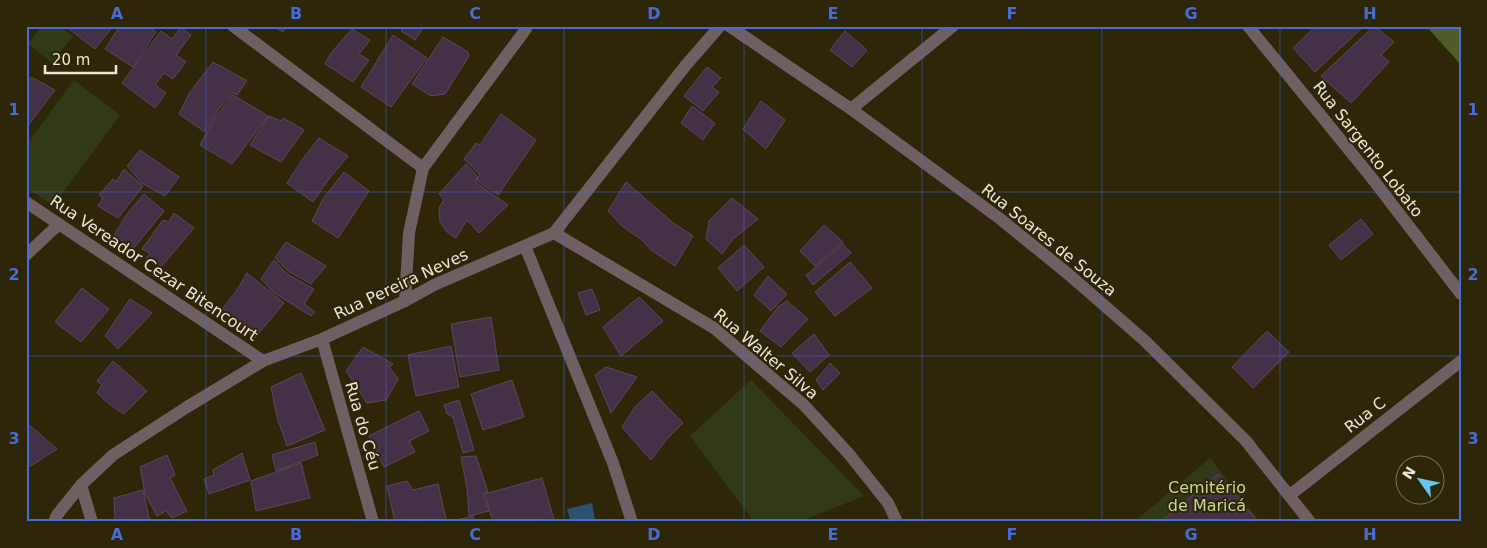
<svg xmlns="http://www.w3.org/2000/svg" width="1487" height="548" viewBox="0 0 1487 548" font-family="'DejaVu Sans',sans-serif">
<rect width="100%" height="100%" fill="#2e2609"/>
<g fill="#323919">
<path d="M42 26H60L73 36 52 63 28 44Z"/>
<path d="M74 80 120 115 53 206 26 187V145Z"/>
<path d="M751 380 864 496 799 522H754L690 436Z"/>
<path d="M1210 458 1260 522H1134Z"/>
</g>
<path fill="#505a2b" d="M1426 26H1461V65Z"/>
<path fill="#2c5273" d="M592 503 595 520 587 522H571L567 509Z"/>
<g fill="#453147" stroke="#5b475e">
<path d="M65 26H113L95 49Z"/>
<path d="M120 26H151L150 27 156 32 133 67 105 49Z"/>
<path d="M273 26H287L283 32Z"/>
<path d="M404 26H424L415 40 401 31Z"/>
<path d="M1316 26H1364L1315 72 1293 48Z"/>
<path d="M1374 26 1394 42 1381 55 1389 62 1351 103 1321 76Z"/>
<path d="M181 27 191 35 176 55 186 62 173 79 164 73 155 85 166 93 155 108 122 83 161 31 172 39Z"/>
<path d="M352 29 370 40 359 54 369 60 353 82 325 64 331 53Z"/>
<path d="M845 31 867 50 852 67 830 50Z"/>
<path d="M393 35 427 58 391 107 361 87Z"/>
<path d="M443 37 468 52 469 56 445 94 431 96 412 84Z"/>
<path d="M213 62 247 81 237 95 233 93 218 110 205 132 179 114 190 92Z"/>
<path d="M707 67 721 78 712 87 719 92 703 111 684 96Z"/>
<path d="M31 77 55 90 26 128V83Z"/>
<path d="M233 95 268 116 232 164 200 145 215 118Z"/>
<path d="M761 101 785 120 766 149 743 129Z"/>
<path d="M692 106 715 123 703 140 681 123Z"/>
<path d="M501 114 536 140 498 195 476 180 480 175 464 159 476 143 480 145Z"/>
<path d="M269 116 281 121 283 118 304 130 281 162 250 145Z"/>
<path d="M319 138 348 156 328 180 313 202 287 183 302 160Z"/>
<path d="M140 150 179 177 165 196 142 183 127 166Z"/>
<path d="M466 164 478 177 475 182 508 205 479 233 467 220 456 238 447 232 440 222 439 208 444 200 439 194Z"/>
<path d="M124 169 143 186 118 218 98 206 103 198 99 195 113 179 116 182Z"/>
<path d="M344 172 369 191 338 238 312 221 323 199Z"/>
<path d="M626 182 672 222 693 236 675 266 651 250 642 240 622 226 608 211Z"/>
<path d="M144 194 164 211 133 249 114 235 127 214Z"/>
<path d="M732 198 758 219 733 239 722 254 706 239 709 221Z"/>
<path d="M174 213 194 228 160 268 146 259 150 253 142 249 163 220 169 222Z"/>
<path d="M1361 219 1373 234 1341 260 1329 245Z"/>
<path d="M824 225 843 242 815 266 800 251Z"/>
<path d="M286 242 326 266 311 284 288 271 275 258Z"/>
<path d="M843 244 851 253 813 285 806 275Z"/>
<path d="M744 245 764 267 737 291 718 268Z"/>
<path d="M274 260 287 274 314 289 304 304 315 312 311 316 273 292 261 279Z"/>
<path d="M850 262 872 288 835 316 815 292Z"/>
<path d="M247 273 284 303 255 338 222 309 235 293Z"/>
<path d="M768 276 787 294 771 311 754 295Z"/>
<path d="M82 288 109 309 81 342 55 322Z"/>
<path d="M592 289 600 310 586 315 578 293Z"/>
<path d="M639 297 663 321 621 356 603 327Z"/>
<path d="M130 299 152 313 118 349 105 336Z"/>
<path d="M787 301 808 319 781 347 760 331 778 307Z"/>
<path d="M491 317 499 370 460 377 451 324Z"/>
<path d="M1267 331 1289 352 1253 388 1232 367Z"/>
<path d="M814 334 829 355 810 372 792 353Z"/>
<path d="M451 346 459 387 416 396 408 355Z"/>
<path d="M363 347 393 364 389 367 398 379 386 400 367 403 346 371Z"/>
<path d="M113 361 147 391 124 414 109 404 97 393 102 385 97 381Z"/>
<path d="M830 363 840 373 823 390 816 380Z"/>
<path d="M606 367 637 377 611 413 595 375Z"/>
<path d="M301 373 325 430 287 446 277 417 271 387Z"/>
<path d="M512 380 524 417 483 430 471 394Z"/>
<path d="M652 391 683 423 666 440 651 460 622 427 635 407Z"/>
<path d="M459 400 474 450 463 453 453 417 447 414 444 405Z"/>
<path d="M419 411 429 431 409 441 415 452 384 467 369 436Z"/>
<path d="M28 424 57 449 26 469V425Z"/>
<path d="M315 442 318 455 276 471 272 455Z"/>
<path d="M242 453 250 480 209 494 204 479 214 475 213 470Z"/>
<path d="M167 455 175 475 170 478 187 511 172 518 166 511 157 516 145 494 140 467Z"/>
<path d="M476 456 488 492 483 494 489 511 469 516 467 488 461 457Z"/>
<path d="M301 463 310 498 256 511 251 481Z"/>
<path d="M1218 474 1258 522H1161Z"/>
<path d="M542 478 554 520 548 522H493L485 494Z"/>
<path d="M407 481 413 490 438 484 446 519 434 522H395L387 486Z"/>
<path d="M143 490 150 522H115L114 498Z"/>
<path d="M473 516 475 522H449Z"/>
</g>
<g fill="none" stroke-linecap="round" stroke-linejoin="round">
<g stroke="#6f5f63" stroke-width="12">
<path d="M233 26 423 168"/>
<path d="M729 26 851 109 999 218 1067 273 1144 340 1246 441 1310 522"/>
<path d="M1248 26 1371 177 1461 294"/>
<path d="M851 109 953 26"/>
<path d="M26 202 263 361"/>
<path d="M554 233 714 328 804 405 849 454 888 503 897 522"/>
<path d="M525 246 613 463 632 522"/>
<path d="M26 255 59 224"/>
<path d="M405 301 409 233 423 168 526 29"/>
<path d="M322 339 373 522"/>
<path d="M81 485 92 522"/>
<path d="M1290 495 1461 361"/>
<path d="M54 522 57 515 81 485 113 455 187 407 263 361 322 339 405 301 434 285 554 233 686 65 720 26"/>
</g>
</g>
<path fill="none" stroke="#466cd7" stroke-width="1" stroke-opacity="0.55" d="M206 26V522M386 26V522M564 26V522M744 26V522M922 26V522M1102 26V522M1280 26V522M26 192H1461M26 356H1461"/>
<g text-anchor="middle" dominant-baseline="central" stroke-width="4" stroke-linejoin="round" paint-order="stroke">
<g font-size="16" fill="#ebe6d5" stroke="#2e2609">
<text transform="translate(1368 149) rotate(52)">Rua Sargento Lobato</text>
<text transform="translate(1049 240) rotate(39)">Rua Soares de Souza</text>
<text transform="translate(154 268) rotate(34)">Rua Vereador Cezar Bitencourt</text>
<text transform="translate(401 284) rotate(-25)">Rua Pereira Neves</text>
<text transform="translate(766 354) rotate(40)">Rua Walter Silva</text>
<text transform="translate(1365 415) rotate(-38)">Rua C</text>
<text transform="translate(363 426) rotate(74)">Rua do Céu</text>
</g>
<g font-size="16" fill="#c7d98c" stroke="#2e2609">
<text x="1207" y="487">Cemitério<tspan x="1207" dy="18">de Maricá</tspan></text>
</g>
</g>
<rect width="1487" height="548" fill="none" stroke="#2e2609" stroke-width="55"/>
<g transform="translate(1420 480) rotate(303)"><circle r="24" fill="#2e2609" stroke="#7a735b"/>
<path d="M0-4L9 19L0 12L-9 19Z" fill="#64c5ee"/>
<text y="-8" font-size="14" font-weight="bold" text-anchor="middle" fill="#ebe6d5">N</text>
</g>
<path d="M45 65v8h71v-8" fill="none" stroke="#ebe6d5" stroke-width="2.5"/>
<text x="52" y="65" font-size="15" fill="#ebe6d5" stroke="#2e2609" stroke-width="4" paint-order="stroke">20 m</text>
<rect x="28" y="28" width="1432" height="492" fill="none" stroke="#466cd7" stroke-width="2"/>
<g font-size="16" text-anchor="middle" font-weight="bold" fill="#466cd7">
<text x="117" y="19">A</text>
<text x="296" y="19">B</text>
<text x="475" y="19">C</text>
<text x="654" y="19">D</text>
<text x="833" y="19">E</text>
<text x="1012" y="19">F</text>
<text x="1191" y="19">G</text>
<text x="1370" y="19">H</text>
<text x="14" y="115">1</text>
<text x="1473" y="115">1</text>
<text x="14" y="280">2</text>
<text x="1473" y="280">2</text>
<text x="14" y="444">3</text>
<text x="1473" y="444">3</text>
<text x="117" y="540">A</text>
<text x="296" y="540">B</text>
<text x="475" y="540">C</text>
<text x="654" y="540">D</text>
<text x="833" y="540">E</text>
<text x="1012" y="540">F</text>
<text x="1191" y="540">G</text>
<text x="1370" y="540">H</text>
</g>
</svg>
